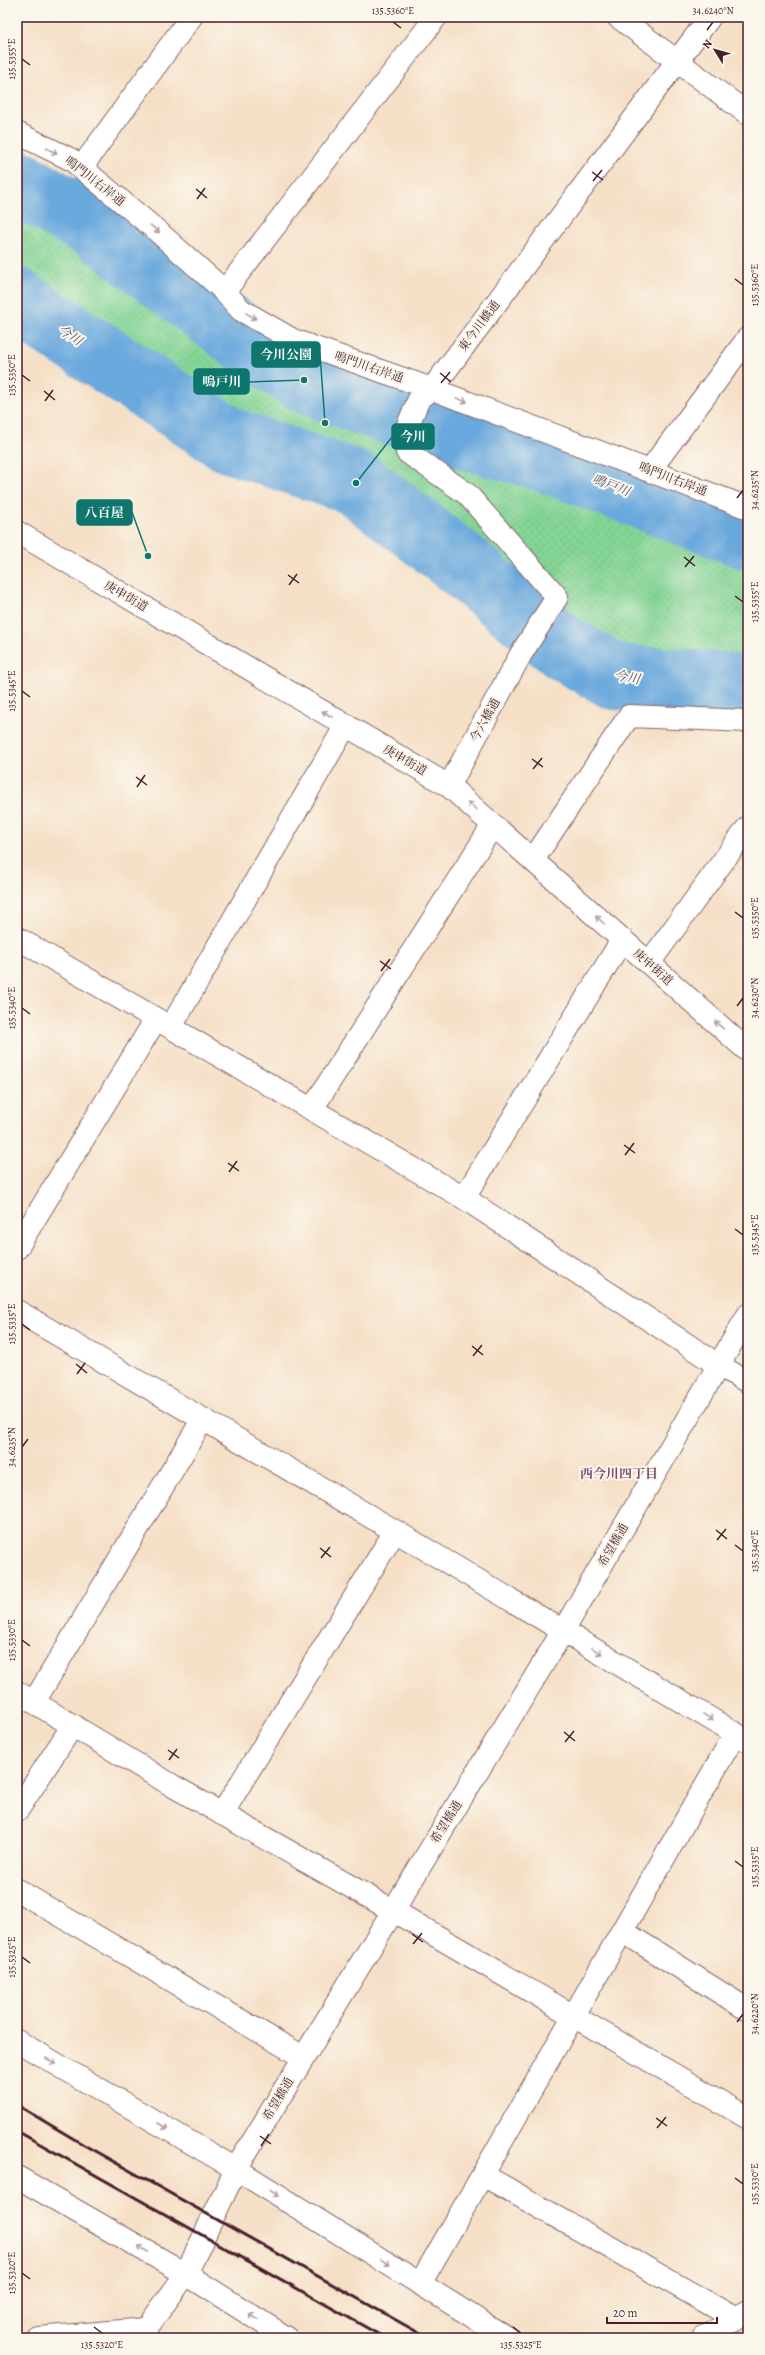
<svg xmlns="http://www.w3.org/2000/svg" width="765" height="2355" viewBox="0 0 765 2355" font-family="Alegreya,'Noto Serif JP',serif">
<defs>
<pattern id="park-dots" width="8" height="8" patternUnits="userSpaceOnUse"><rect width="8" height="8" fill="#83d495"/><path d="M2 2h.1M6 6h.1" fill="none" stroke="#73b681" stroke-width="1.8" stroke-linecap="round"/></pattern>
</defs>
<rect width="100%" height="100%" fill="#fbf7ec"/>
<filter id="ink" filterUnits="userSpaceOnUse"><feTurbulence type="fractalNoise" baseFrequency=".025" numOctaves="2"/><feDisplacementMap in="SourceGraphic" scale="8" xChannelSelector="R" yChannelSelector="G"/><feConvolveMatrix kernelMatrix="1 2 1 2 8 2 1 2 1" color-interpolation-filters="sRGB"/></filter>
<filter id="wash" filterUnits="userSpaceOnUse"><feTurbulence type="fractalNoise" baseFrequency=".012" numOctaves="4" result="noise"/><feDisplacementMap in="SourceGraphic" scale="16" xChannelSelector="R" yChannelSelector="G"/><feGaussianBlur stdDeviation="0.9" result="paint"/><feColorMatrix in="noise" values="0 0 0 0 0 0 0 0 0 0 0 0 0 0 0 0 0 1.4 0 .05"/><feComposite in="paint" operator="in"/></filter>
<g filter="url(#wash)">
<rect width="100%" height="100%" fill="#f5e0c7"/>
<path fill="url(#park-dots)" stroke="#667a60" d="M17 202 83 237 183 312 426 438 748 553V672L583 637 358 463 214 408 17 277Z"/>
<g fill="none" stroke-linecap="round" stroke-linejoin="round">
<g stroke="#6aa9dd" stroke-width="66">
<path d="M17 182 97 228 254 346 304 380 437 429 540 457 748 537"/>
<path d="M17 301 229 440 356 483 441 548 564 648 615 677 723 685 748 692"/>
</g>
</g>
</g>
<g filter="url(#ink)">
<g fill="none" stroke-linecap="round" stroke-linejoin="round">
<g stroke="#866362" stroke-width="24">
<g id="minor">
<path d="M618 17 748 114"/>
<path d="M17 133 72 160 156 230 221 288 241 310 293 340 432 389 748 508"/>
<path d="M81 168 191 17"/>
<path d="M224 292 436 17"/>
<path d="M650 470 748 338"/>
<path d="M17 532 449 786 748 1051"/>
<path d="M449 786 521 654 557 597 467 494 407 452 404 434 419 399 432 389 710 17"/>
<path d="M533 860 629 716 748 721"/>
<path d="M17 938 464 1198 718 1365 748 1382"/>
<path d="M649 963 748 827"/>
<path d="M171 1027 346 725"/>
<path d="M312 1109 493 825"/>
<path d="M464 1198 622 940"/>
<path d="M17 1248 156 1019"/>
<path d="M17 1311 395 1531 748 1741"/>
<path d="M17 1692 173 1786 392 1910 748 2118"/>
<path d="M34 1702 203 1419"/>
<path d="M17 1811 73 1725"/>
<path d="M222 1814 395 1531"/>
<path d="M17 1890 303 2057"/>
<path d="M622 1931 748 2010"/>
<path d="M17 2041 236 2169 507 2338"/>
<path d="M483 2175 736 2319"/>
<path d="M17 2177 186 2274 287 2338"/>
<path d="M420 2284 735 1734"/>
<path d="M146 2329 186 2274 236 2169 563 1631 748 1315"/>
<path d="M38 2338 146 2329"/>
<path d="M703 2338 747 2312"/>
</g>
</g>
<use href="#minor" stroke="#fff" stroke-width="22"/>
<g stroke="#4a1f2b" stroke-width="3">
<path d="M17 2105 84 2145 428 2338"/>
<path d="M17 2131 385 2338"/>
</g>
</g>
<defs><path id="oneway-shaft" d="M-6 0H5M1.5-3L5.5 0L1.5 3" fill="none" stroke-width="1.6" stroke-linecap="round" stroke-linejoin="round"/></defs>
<g stroke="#ae9aa0">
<use href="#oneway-shaft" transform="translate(52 151) rotate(27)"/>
<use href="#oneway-shaft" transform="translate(155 229) rotate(40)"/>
<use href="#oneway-shaft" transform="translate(251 316) rotate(31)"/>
<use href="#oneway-shaft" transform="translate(462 400) rotate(20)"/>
<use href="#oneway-shaft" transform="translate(327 714) rotate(-150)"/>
<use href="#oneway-shaft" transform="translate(472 806) rotate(-139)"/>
<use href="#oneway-shaft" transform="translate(600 920) rotate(-138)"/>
<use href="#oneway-shaft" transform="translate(719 1025) rotate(-138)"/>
<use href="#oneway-shaft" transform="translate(597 1651) rotate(31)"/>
<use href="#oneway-shaft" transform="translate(708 1717) rotate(31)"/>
<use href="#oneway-shaft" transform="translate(51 2061) rotate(30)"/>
<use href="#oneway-shaft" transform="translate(163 2126) rotate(30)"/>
<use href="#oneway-shaft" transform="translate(274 2193) rotate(32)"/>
<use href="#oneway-shaft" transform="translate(143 2249) rotate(-150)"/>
<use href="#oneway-shaft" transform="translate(385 2262) rotate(32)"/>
<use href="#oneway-shaft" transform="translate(254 2317) rotate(-147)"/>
</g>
</g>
<path fill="none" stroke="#4a1f2b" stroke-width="1.5" d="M393 22 401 28M707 30 713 22M22 59 30 65M592 172 603 180M593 181 602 170M196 189 207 198M197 199 205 188M735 279 743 285M440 373 451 382M22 375 30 381M441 383 450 372M44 391 55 400M45 401 53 390M737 498 743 490M684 557 695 566M685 567 694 556M288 575 299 583M289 585 297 574M735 596 743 602M22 691 30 697M532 759 543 767M533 769 542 758M136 777 147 785M137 787 145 775M735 912 743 918M380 961 391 969M381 971 390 959M737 1006 743 998M22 1008 30 1014M624 1145 635 1153M625 1155 634 1143M228 1163 239 1171M229 1172 237 1161M735 1229 743 1235M22 1324 30 1330M472 1346 483 1355M473 1356 482 1345M76 1364 87 1373M77 1374 85 1363M22 1447 28 1439M716 1530 727 1539M717 1540 726 1529M735 1545 743 1551M320 1548 331 1557M321 1558 330 1547M22 1640 30 1646M564 1732 575 1741M565 1742 574 1731M168 1750 179 1758M169 1760 177 1749M735 1861 743 1867M412 1934 423 1942M413 1944 422 1933M22 1957 30 1963M737 2022 743 2014M656 2118 667 2126M657 2128 666 2117M260 2136 271 2144M261 2146 269 2134M735 2178 743 2184M22 2273 30 2279M94 2327 102 2333M513 2327 521 2333"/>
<g text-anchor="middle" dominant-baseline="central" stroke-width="4" stroke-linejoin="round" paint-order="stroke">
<g font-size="12" fill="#4a1f2b" stroke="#fbf7ec">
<text transform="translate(95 181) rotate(38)">鳴門川右岸通</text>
<text transform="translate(479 326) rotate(-53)">東今川橋通</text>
<text transform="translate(369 367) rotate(19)">鳴門川右岸通</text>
<text transform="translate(673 479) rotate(21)">鳴門川右岸通</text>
<text transform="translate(126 596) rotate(30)">庚申街道</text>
<text transform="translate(485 720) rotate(-61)">今六橋通</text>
<text transform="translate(405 760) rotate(30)">庚申街道</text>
<text transform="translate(653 967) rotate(41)">庚申街道</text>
<text transform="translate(613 1545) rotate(-60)">希望橋通</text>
<text transform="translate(446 1822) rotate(-58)">希望橋通</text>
<text transform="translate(278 2099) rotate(-59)">希望橋通</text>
</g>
<g font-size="13" font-style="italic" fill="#575672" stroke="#fbf7ec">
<text transform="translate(70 335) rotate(33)">今川</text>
<text transform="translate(611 485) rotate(21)">鳴戸川</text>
<text transform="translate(627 677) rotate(10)">今川</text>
</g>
<g font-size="13" font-weight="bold" fill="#7c4c6a" stroke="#fbf7ec">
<text x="619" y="1473">西今川四丁目</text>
</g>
</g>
<path fill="none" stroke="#0f766e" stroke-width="1.5" d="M325 423L320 354M304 380L249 382M356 483L392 437M148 556L132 512"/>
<g fill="#0f766e" stroke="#fbf7ec" stroke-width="1.5">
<circle cx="325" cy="423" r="4"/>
<circle cx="304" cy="380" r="4"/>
<circle cx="356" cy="483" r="4"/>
<circle cx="148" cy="556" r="4"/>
</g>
<g fill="#0f766e" stroke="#0f766e" stroke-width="1.5">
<rect x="252" y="342" width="68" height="25" rx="4"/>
<rect x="194" y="369" width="55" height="25" rx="4"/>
<rect x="392" y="424" width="42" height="25" rx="4"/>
<rect x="77" y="500" width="55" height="25" rx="4"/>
</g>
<g font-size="13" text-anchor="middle" font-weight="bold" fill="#fff">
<text x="286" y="359">今川公園</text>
<text x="222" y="386">鳴戸川</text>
<text x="413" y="441">今川</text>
<text x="104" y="517">八百屋</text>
</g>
<rect width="765" height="2355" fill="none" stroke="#fbf7ec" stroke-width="44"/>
<g transform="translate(715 50) rotate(307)" stroke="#fbf7ec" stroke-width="3" paint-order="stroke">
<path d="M0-3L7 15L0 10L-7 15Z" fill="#4a1f2b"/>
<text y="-6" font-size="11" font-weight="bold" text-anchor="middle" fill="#4a1f2b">N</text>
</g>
<path d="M607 2317v6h110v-6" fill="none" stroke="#4a1f2b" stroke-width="2"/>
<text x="613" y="2317" font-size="12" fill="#4a1f2b" stroke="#fbf7ec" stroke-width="3" paint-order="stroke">20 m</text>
<rect x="22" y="22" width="721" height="2311" fill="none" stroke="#4a1f2b" stroke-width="1.5"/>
<g font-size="10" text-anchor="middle" fill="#4a1f2b">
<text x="393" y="14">135.5360°E</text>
<text x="713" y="14">34.6240°N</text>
<text transform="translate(11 59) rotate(-90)" y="4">135.5355°E</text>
<text transform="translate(754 285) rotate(-90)" y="4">135.5360°E</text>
<text transform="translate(11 375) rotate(-90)" y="4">135.5350°E</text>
<text transform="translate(754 490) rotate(-90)" y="4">34.6235°N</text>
<text transform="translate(754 602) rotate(-90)" y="4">135.5355°E</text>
<text transform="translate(11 691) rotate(-90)" y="4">135.5345°E</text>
<text transform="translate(754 918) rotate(-90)" y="4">135.5350°E</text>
<text transform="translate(754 998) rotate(-90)" y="4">34.6230°N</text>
<text transform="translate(11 1008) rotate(-90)" y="4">135.5340°E</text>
<text transform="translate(754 1235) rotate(-90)" y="4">135.5345°E</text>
<text transform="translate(11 1324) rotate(-90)" y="4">135.5335°E</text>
<text transform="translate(11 1447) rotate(-90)" y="4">34.6235°N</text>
<text transform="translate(754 1551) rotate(-90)" y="4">135.5340°E</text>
<text transform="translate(11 1640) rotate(-90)" y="4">135.5330°E</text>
<text transform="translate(754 1867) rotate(-90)" y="4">135.5335°E</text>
<text transform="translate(11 1957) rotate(-90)" y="4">135.5325°E</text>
<text transform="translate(754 2014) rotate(-90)" y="4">34.6220°N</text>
<text transform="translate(754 2184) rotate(-90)" y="4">135.5330°E</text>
<text transform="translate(11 2273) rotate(-90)" y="4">135.5320°E</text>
<text x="102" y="2348">135.5320°E</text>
<text x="521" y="2348">135.5325°E</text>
</g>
</svg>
